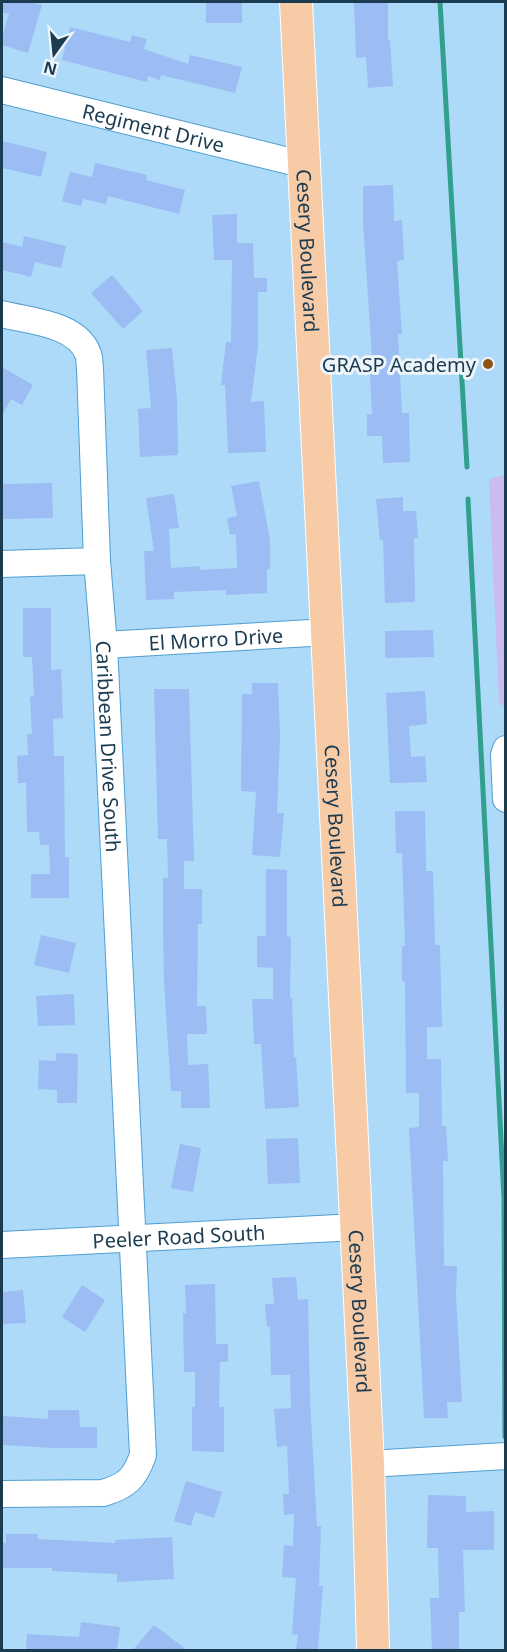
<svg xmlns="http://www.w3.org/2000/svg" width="507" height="1652" viewBox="0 0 507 1652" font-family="'Noto Sans',sans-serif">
<rect width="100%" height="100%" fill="#addaf9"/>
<path fill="#ccbbf0" d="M505 475V708L499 703 489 479Z"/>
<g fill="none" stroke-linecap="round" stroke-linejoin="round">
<g stroke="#319f8d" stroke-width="5">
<path d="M440 2 467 467"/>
<path d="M468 499 504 1198 505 1437"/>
</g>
</g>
<g fill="#9bbdf3">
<path d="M2 2H29L42 5 28 53 2 45V37L9 14 2 12Z"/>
<rect x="206" y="2" width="36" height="21"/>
<path d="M354 2H388V40H390L393 86 368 88 366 57 356 58Z"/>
<path d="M70 27 130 42 132 35 147 39 144 49 188 64 190 55 242 67 235 93 161 75 160 80 148 76 147 82 62 60Z"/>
<path d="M2 141 47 152 41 177 2 168Z"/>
<path d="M95 163 147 175 146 180 185 190 179 214 108 196 106 204 83 199 81 206 62 201 70 172 92 177Z"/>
<path d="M393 185 394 221 402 220 404 260 397 261 402 334H398L402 413H409L410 462 383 463 382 436H367V414H372L369 356H372L363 222V186Z"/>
<path d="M237 214V243H253L254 278H267V292H258V346L251 402 264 401 266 452 228 453 225 385H221L226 342H231L232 260H214L212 215Z"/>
<path d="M24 236 66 246 61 268 35 262 31 277 2 270V242L22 247Z"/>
<path d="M112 275 143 311 123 329 91 293Z"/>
<path d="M172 348 177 399 178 455 140 457 138 409 151 408 146 350Z"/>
<path d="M2 367 33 385 22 405 11 399 2 416Z"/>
<path d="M259 481 270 540V569H267V593L226 595V590L174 592V599L146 600 144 551H154L146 498 174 494 179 528 169 529 171 568 200 566V570L237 568 236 534 230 535 227 518 237 516 231 486Z"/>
<path d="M52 483 53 518 2 519V484Z"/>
<path d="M403 497V511H416L418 538H414L415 602 385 603 383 540 380 541 376 499Z"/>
<path d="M23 608H51V670L61 669 63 718 53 719 54 756H64L65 857H69V898H31V874H50L49 845H40L39 832H27L26 783H18L17 756 28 755 27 734H32L30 697 34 696 32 657H23Z"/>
<path d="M433 630 434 657 385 658V631Z"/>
<path d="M252 683H278L280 736 277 813H284L280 857 252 855 256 792 241 791 242 694H252Z"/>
<path d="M154 689H189L194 861H184V889H202V924H198L197 1006H206L207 1034H187L188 1065 208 1064 210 1108H181V1091H171L164 982 163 924V878H168L167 839H158Z"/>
<path d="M425 691 427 724 409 726 411 757 425 756 427 782 390 783 386 693Z"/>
<path d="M395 811H425L426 871H433L435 945H440L442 1027H427V1059H441L442 1126H446L448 1161H443L444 1266H457L456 1295 462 1402H447L448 1418H424L409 1128 419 1127V1093H406L405 981H402V946H405L402 853H396Z"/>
<path d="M266 869 287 870V936L291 937 290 999 292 998 294 1057H296L299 1107 265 1109 261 1044H254L252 999H273V968L257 967V936H266Z"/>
<path d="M41 935 76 943 69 973 34 965Z"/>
<path d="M74 994 75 1025 38 1026 36 996Z"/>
<path d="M56 1053 78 1054 77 1103H57V1090L38 1089 39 1060 56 1061Z"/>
<path d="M298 1138 300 1183 268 1184 266 1139Z"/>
<path d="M180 1144 201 1148 193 1192 171 1188Z"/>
<path d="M296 1277 298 1300 308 1299 310 1400 317 1526H321L319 1586H323L318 1650H296L298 1635 292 1634 296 1578 282 1577 284 1545 293 1546 294 1514 284 1515 283 1494H289L287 1446 277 1447 274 1409 291 1408 290 1375H271L270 1326 267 1327 265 1304H274L272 1278Z"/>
<path d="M215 1284 216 1344H228V1362H220L219 1407H224V1452L192 1451V1407H195V1372H184L183 1313H186L185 1285Z"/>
<path d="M82 1285 105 1300 85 1332 62 1317Z"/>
<path d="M23 1290 26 1323 2 1324V1292Z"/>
<path d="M48 1410H79L80 1427H97V1448H53L2 1445V1416L48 1419Z"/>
<path d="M186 1481 222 1492 214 1518 195 1512 191 1526 174 1521Z"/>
<path d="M428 1495 466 1496V1512L494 1511V1550H463L465 1612H459V1650H432L430 1598H439L438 1548H427Z"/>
<path d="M6 1534H38V1539L115 1543V1540L172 1537 174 1579 117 1582V1574L52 1571V1568H2V1543H6Z"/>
<path d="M81 1622 120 1627 117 1650H26L27 1634 79 1637Z"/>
<path d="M154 1625 187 1650H133Z"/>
</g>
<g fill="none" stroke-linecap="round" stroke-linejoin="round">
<g stroke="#509ed0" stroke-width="28">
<g id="minor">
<path id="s1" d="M2 90 305 165"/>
<path id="s2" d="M2 314C28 321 77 323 88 354 90 358 89 363 90 368L97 561 104 645 143 1455C135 1478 127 1486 103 1493L2 1494"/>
<path d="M2 564 97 561"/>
<path id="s3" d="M104 645 328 632"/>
<path d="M506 749 504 755 506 799"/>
<path id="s4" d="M2 1245 357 1227"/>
<path d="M368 1464 506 1456"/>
</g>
</g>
<g stroke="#fff" stroke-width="34">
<g id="major">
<path id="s5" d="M296 2 368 1464 373 1650"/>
</g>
</g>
<use href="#minor" stroke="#fff" stroke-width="26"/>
<use href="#major" stroke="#f8cba7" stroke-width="32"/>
</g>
<circle fill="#905316" stroke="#eef5fa" stroke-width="2" cx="488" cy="364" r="6"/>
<g text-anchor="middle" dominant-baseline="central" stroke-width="6" stroke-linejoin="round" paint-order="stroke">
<g font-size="20" fill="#1b3b50" stroke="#eef5fa">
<text stroke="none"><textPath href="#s1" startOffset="156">Regiment Drive</textPath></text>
<text stroke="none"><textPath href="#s5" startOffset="249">Cesery Boulevard</textPath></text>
<text stroke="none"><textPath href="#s3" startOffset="112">El Morro Drive</textPath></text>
<text stroke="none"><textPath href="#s2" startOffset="492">Caribbean Drive South</textPath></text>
<text stroke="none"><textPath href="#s5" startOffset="825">Cesery Boulevard</textPath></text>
<text stroke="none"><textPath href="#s4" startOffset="177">Peeler Road South</textPath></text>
<text stroke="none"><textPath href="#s5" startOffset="1311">Cesery Boulevard</textPath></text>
</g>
<g font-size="20" fill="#1b3b50" stroke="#eef5fa" text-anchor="end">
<text x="476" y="364">GRASP Academy</text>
</g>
</g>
<rect width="507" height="1652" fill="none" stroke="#1b3b50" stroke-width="6"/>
<g transform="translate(54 54) rotate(195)" stroke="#eef5fa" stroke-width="4.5" paint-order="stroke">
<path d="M0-4.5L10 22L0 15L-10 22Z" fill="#1b3b50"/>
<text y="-9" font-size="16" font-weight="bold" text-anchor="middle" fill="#1b3b50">N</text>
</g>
</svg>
